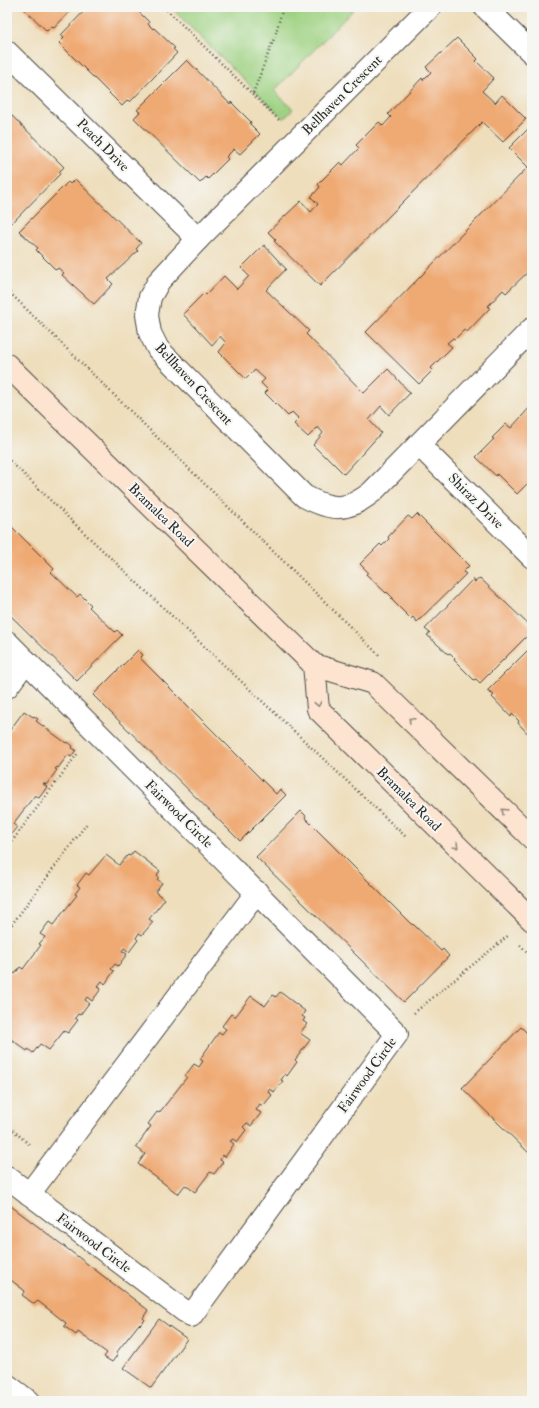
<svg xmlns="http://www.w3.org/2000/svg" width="539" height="1408" viewBox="0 0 539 1408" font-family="'IM FELL Double Pica',serif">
<rect width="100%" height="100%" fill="#f6f6f2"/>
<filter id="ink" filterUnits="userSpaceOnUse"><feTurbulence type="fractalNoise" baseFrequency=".025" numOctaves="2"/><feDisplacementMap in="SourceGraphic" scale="8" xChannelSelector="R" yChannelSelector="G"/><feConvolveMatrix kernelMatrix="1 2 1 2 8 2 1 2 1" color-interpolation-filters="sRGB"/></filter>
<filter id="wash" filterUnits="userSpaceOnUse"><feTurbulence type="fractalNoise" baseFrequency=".012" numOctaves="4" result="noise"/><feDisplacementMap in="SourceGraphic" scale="16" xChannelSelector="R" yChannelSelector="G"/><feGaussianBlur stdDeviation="0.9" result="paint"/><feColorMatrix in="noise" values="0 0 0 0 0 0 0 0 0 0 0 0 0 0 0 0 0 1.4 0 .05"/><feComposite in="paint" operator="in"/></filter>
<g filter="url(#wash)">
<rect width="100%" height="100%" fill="#eedebc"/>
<path fill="#9ed282" stroke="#647e56" d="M170 7H356L274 91 293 109 284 119Z"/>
<g id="blocks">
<g fill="#efa972">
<path d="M22 7H74L54 28 52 26 47 31Z"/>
<path d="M88 7H134L149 22 148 24 153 29 154 28 175 48 173 49 177 53 130 102 128 100 122 106 59 43 64 38 61 35Z"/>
<path d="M457 38 478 59 476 61 494 78 482 91 495 103 502 95 526 119 503 142 482 122 320 286 274 241 276 240 268 232 301 201 311 212 318 204 311 197 320 187 318 184 340 162 343 165 359 148 356 145 379 122 383 126 391 117 388 114 422 78 423 80 431 72 426 67Z"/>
<path d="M187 60 230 104 231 102 251 122 250 124 260 134 240 154 234 149 226 157 228 159 208 179 206 177 200 183 134 118 140 112 137 110Z"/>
<path d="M7 111 64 167 59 172 60 174 12 223 7 219Z"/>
<path d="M532 125V258L526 264 531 269 506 293 503 290 488 306 490 308 467 332 464 330 455 339 453 338 447 343 452 347 431 368 433 370 419 384 366 332 528 167 509 148Z"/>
<path d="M75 179 141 243 136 249 138 251 108 279 113 284 94 304 62 275 64 273 58 268 56 270 36 250 38 248 19 231 68 182 70 184Z"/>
<path d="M264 245 286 269 266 290 309 331 306 334 364 393 388 369 410 393 389 415 381 406 369 420 381 433 344 474 326 456 325 457 313 445 323 433 318 427 308 437 294 424 299 419 292 412 288 416 265 393 268 390 261 383 265 379 255 370 246 379 219 352 226 343 220 336 212 345 183 314 204 293 206 295 224 276 237 289 249 276 241 268Z"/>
<path d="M532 405V483L530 481 517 494 497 474 496 476 476 457 494 439 492 438 506 424 511 428Z"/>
<path d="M417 514 469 566 463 572 466 574 417 622 413 617 411 619 391 599 393 598 387 592 386 593 366 574 368 572 360 564 380 544 382 546 389 539 388 537 408 516 412 519Z"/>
<path d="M7 522 54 569 51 572 77 597 80 594 91 605 89 607 115 632 117 630 122 635 77 681 7 612Z"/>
<path d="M480 578 532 628 528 633 529 634 480 683 476 679 474 680 454 660 455 658 450 653 448 654 427 635 430 633 425 629 473 579 475 582Z"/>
<path d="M532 646V738L518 723 519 721 512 714 511 717 492 697 494 695 487 691Z"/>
<path d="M138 650 143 655 140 658 276 794 280 789 286 795 240 841 93 695Z"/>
<path d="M24 711 33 717 34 716 38 719 36 721 66 743 68 742 73 746 72 748 76 750 71 757 68 755 58 768 57 767 55 769 57 770 46 785 44 783 43 784 47 787 39 798 35 795 13 824 17 827 8 838 7 837V734Z"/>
<path d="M301 811 306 816 305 818 411 924 414 925 441 951 443 949 449 956 404 1002 256 857Z"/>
<path d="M134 851 160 871 157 875 159 877 157 879 162 883 155 892 165 899 149 919 153 922 142 935 139 933 136 938 138 940 129 952 124 948 122 951 127 954 118 966 115 964 111 969 114 971 105 984 102 981 98 986 101 989 92 1001 87 997 85 1000 89 1003 80 1015 78 1014 75 1018 78 1020 68 1033 64 1031 49 1050 40 1044 33 1053 28 1049 27 1051 7 1036V977L12 971 15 974 20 967 23 969 41 945 39 944 45 937 40 934 49 922 53 925 77 895 75 894 80 887 77 885 86 873 89 875 106 855 119 865 128 855 130 856Z"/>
<path d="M280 992 305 1011 302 1016 305 1018 303 1021 307 1024 300 1033 310 1040 295 1060 297 1062 287 1076 285 1074 281 1080 283 1081 274 1092 269 1089 268 1092 272 1095 263 1106 260 1104 256 1110 261 1113 251 1126 247 1123 243 1127 246 1130 237 1142 233 1139 230 1141 234 1144 225 1157 223 1155 220 1160 223 1162 214 1174 210 1172 195 1192 185 1185 178 1194 138 1164 145 1154 136 1147 151 1126 148 1124 157 1112 159 1113 187 1077 185 1076 194 1064 199 1067 203 1061 200 1059 219 1032 222 1034 226 1029 222 1026 231 1014 235 1017 251 996 265 1006 273 995 276 997Z"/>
<path d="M521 1027 532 1038V1156L462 1088Z"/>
<path d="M7 1203 148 1310 143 1318 145 1320 140 1325 139 1324 116 1353 118 1354 112 1362 104 1357 107 1353 78 1332 76 1335 64 1326 66 1323 38 1301 34 1304 22 1295 25 1291 7 1277Z"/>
<path d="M159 1319 187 1339 151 1388 123 1368Z"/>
</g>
</g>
</g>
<g filter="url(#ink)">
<use href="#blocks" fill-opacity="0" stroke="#484641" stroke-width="1"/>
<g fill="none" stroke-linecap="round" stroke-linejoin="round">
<g stroke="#484641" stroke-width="24">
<g id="street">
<path d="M430 7 198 239 159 281 150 297 147 315 150 333 158 349 304 496C332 511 347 512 372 492L532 329"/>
<path d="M485 7 532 53"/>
<path d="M7 52 198 239"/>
<path d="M419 445 532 557"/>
<path d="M7 642 397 1034 191 1316 7 1177"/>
<path d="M7 687 26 661"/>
<path d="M29 1194 257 892"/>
<path d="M7 1385 28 1401"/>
</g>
</g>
<g stroke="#484641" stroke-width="24">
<g id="secondary">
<path d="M7 365 314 665 373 683 532 838"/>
<path d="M314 665 318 709 532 920"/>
</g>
</g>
<g stroke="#484641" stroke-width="2.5" stroke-dasharray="1 3" stroke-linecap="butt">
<path d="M164 7 279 120"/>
<path d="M253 93 275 36 283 7"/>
<path d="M7 290 379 655"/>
<path d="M7 458 79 528 406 837"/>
<path d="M7 848 78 753"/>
<path d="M7 931 88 822"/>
<path d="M520 945 532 957"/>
<path d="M414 1013 509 935"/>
<path d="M7 1125 31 1146"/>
</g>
<use href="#street" stroke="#fff" stroke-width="22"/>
<use href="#secondary" stroke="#fde4d1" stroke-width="22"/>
</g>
<defs><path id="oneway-chevron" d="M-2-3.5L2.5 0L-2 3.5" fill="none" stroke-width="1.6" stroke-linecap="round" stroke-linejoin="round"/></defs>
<g stroke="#94887e">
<use href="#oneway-chevron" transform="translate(318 704) rotate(81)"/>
<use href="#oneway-chevron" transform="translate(411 720) rotate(-136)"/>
<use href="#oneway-chevron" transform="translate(504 811) rotate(-136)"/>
<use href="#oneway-chevron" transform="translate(456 846) rotate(45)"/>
</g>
</g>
<g text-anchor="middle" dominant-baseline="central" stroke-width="4" stroke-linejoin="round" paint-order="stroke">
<g font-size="14" fill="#2b2b2b" stroke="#f6f6f2">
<text transform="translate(342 95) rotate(-45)">Bellhaven Crescent</text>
<text transform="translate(103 145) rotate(45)">Peach Drive</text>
<text transform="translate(194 384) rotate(47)">Bellhaven Crescent</text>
<text transform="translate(476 501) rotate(45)">Shiraz Drive</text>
<text transform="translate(161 515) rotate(44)">Bramalea Road</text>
<text transform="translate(409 799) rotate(45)">Bramalea Road</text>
<text transform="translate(179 814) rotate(45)">Fairwood Circle</text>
<text transform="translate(367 1075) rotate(-54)">Fairwood Circle</text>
<text transform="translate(94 1243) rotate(37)">Fairwood Circle</text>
</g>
</g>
<rect width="539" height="1408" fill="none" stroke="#f6f6f2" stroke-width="24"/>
</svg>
